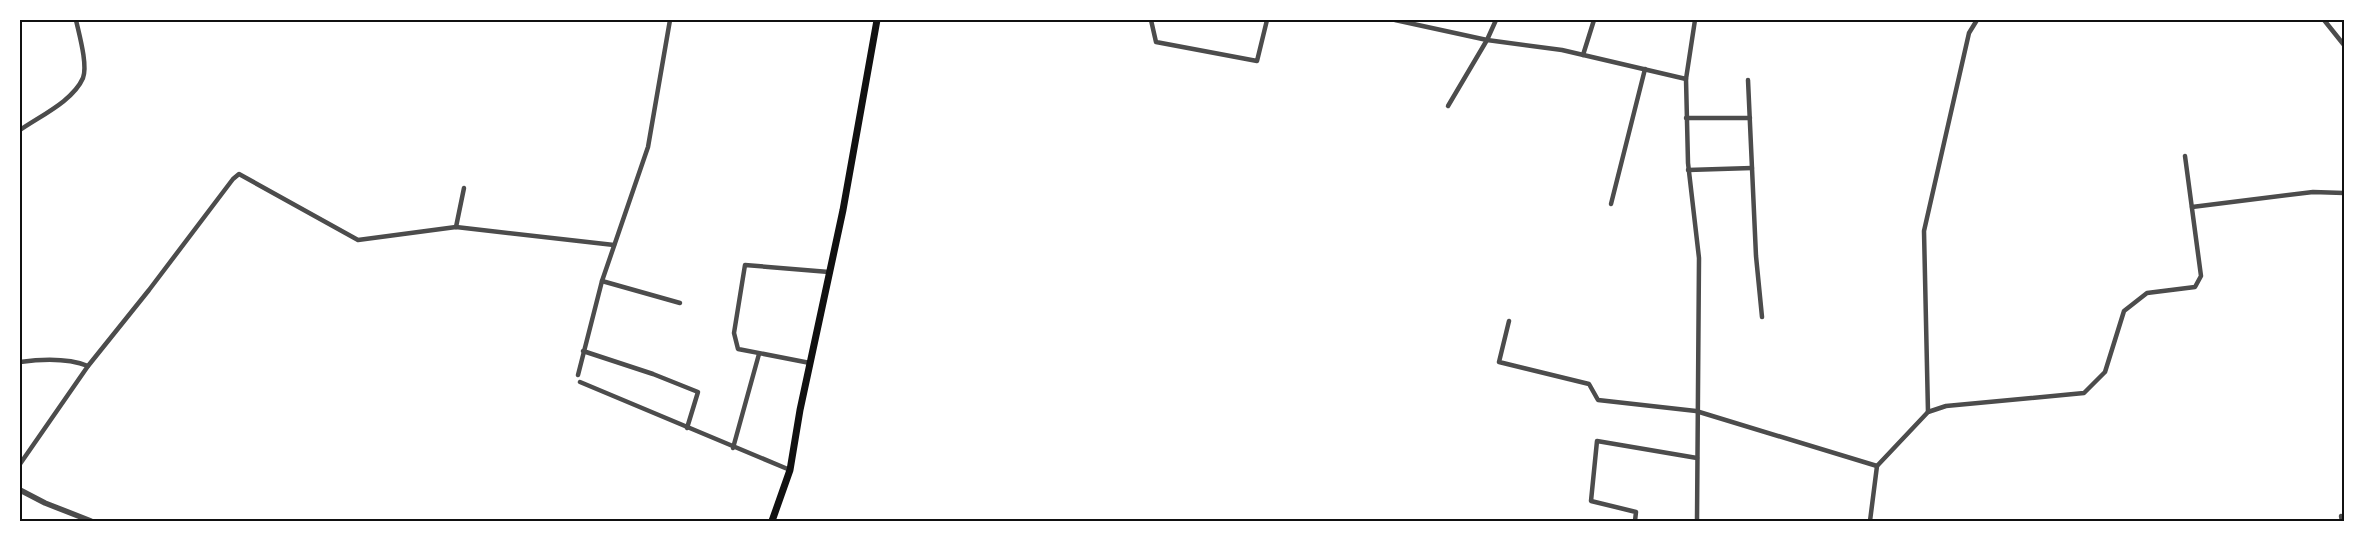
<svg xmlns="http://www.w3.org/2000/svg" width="2364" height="541" viewBox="0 0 2364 541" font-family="'Noto Sans',sans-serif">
<rect width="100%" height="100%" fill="#fff"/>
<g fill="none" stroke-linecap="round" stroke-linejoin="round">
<g stroke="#4c4c4c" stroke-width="4.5">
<path d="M1151 20 1156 42 1257 61 1267 20"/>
<path d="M1395 20 1487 40 1562 50 1686 79"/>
<path d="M1695 20 1686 79 1688 163 1699 258 1697 521"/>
<path d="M2324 20 2344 45"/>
<path d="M1583 55 1594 20"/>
<path d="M1748 80 1756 256 1762 317"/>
<path d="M1448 106 1487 40 1496 20"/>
<path d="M1686 118H1750"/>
<path d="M20 130C40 116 73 101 83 78 88 65 79 34 76 20"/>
<path d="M1688 170 1752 168"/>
<path d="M1611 204 1645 69"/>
<path d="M2192 207 2313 192 2344 193"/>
<path d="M456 227 464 188"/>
<path d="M602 281 680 303"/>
<path d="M1509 321 1499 362 1589 384 1598 400 1696 411 1877 466"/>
<path d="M583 351 653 374 698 392 687 428"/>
<path d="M20 362C42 359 68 358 88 366"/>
<path d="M810 363 738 349 734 333 745 265 829 272"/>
<path d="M578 375 602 281 648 147 670 20"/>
<path d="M580 382 790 470"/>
<path d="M1928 412 1924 231 1969 33 1977 20"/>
<path d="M733 448 759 354"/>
<path d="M20 464 88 366 149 290 233 179 239 174 358 240 456 227 614 245"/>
<path d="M2341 516 2342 521"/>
<path d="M1635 521 1636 512 1591 501 1597 441 1697 458"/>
<path d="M1870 521 1877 466 1928 412 1946 406 2084 393 2105 372 2124 311 2147 293 2195 287 2201 276 2185 156"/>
</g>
<path stroke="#4c4c4c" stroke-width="5.5" d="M20 490 45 503 91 521"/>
<path stroke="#111" stroke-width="7" d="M772 521 790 470 800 410 843 210 877 20"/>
</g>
<rect width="2364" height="541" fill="none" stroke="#ffffff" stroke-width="42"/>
<rect x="21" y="21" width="2322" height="499" fill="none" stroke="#111" stroke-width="2"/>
</svg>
